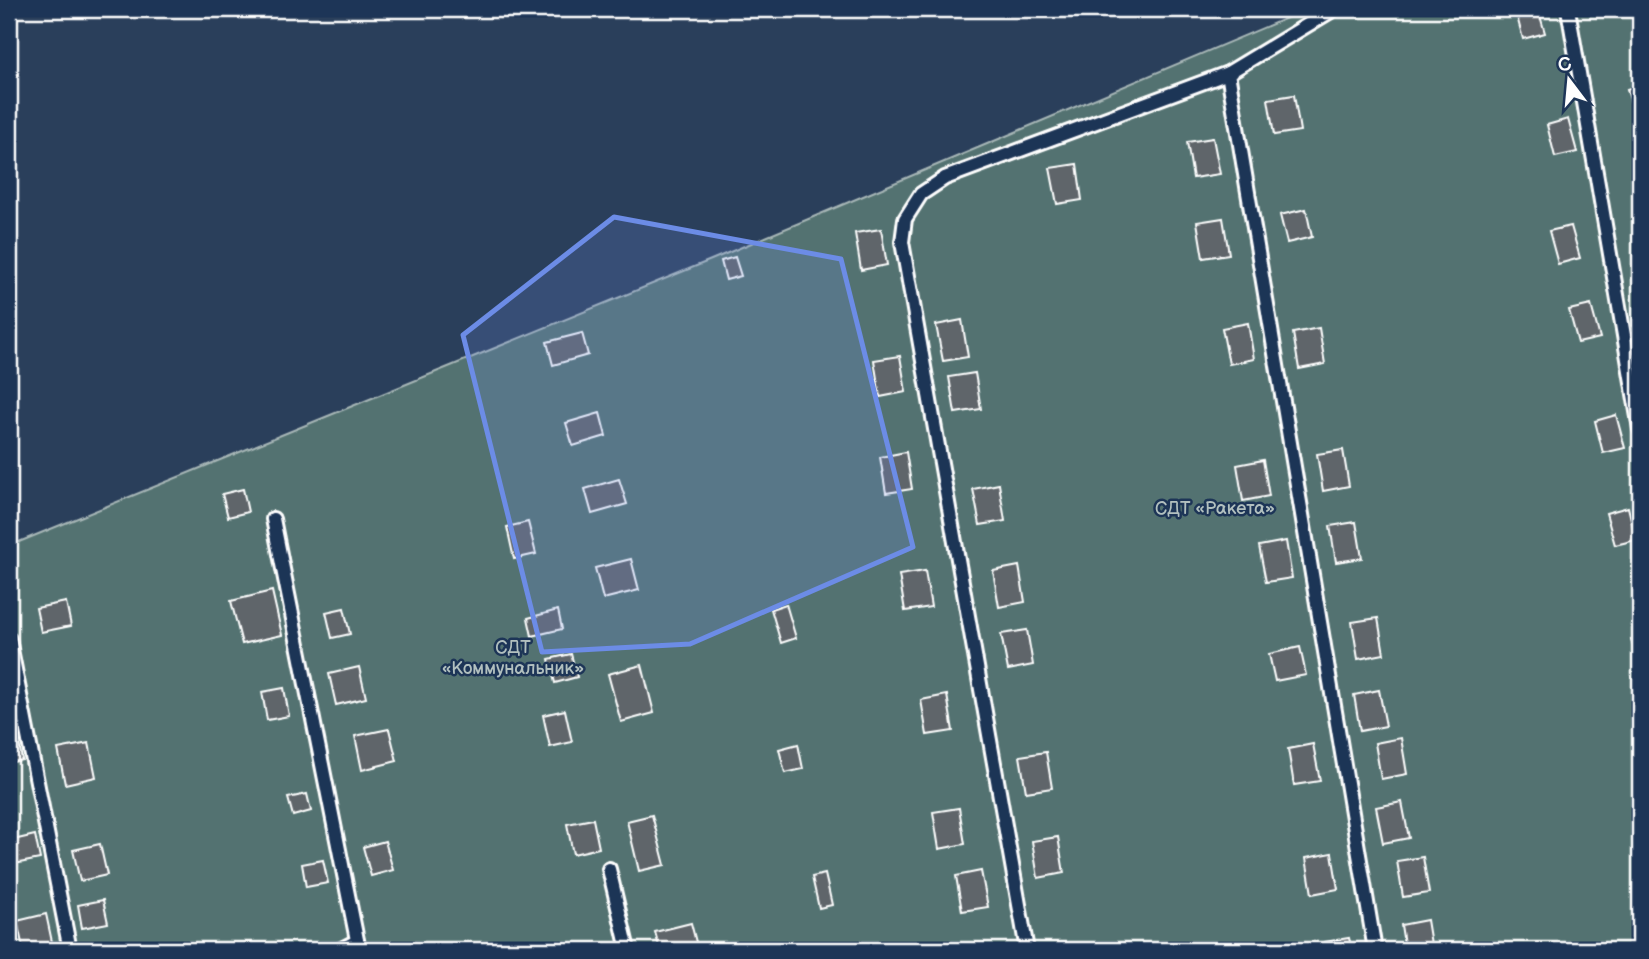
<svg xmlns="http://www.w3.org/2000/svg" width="1649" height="959" viewBox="0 0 1649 959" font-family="'Balsamiq Sans',sans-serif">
<rect width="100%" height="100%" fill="#2a3f5b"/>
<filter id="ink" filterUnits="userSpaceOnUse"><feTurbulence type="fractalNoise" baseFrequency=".0143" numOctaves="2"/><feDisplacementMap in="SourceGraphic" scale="14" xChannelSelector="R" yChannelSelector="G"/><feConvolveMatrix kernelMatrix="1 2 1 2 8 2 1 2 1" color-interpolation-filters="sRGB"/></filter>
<g filter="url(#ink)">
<path fill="#537271" stroke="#a9b8b8" stroke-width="2" d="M1308 9H1640V950H9V546L711 260Z"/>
<g fill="#5e656a" stroke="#fff" stroke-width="2">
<path d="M1515 9H1538L1545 33 1523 39Z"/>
<path d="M1640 85V120L1636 121 1627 89Z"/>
<path d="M1294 95 1300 131 1274 135 1268 99Z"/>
<path d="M1568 119 1577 152 1555 157 1547 125Z"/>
<path d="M1213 138 1220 174 1193 178 1187 142Z"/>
<path d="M1077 164 1082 200 1057 204 1050 168Z"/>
<path d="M1306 209 1312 237 1287 243 1280 215Z"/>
<path d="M1223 218 1229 254 1203 258 1197 222Z"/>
<path d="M1571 226 1580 258 1558 264 1549 231Z"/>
<path d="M881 229 887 265 861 270 855 233Z"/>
<path d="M1640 235V262L1634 237Z"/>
<path d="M735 257 741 276 726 280 721 261Z"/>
<path d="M1591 305 1600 338 1578 343 1569 310Z"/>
<path d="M962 320 968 357 943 361 936 325Z"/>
<path d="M1248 323 1254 359 1229 364 1222 328Z"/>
<path d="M1319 328 1325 364 1299 369 1293 333Z"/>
<path d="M582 333 588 355 553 365 547 342Z"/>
<path d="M900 356 906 392 880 397 874 360Z"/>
<path d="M975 373 981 409 955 413 949 377Z"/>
<path d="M600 413 606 436 573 446 566 423Z"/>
<path d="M1616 415 1625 448 1603 453 1595 421Z"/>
<path d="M1343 450 1349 486 1323 491 1317 454Z"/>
<path d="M906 452 912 489 886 493 880 457Z"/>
<path d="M1263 460 1269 496 1243 501 1237 465Z"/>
<path d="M619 479 627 504 592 514 585 489Z"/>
<path d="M999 484 1005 521 980 525 973 489Z"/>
<path d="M243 489 248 512 228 517 222 494Z"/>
<path d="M1628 507 1636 540 1615 545 1606 513Z"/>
<path d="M528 522 536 554 514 559 507 527Z"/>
<path d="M1356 522 1362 558 1336 562 1330 526Z"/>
<path d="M1286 541 1292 578 1266 582 1259 546Z"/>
<path d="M631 559 639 590 603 599 595 568Z"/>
<path d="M1019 566 1025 602 999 607 993 571Z"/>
<path d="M925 571 931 607 905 611 899 575Z"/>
<path d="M272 591 282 635 242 644 231 601Z"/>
<path d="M66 602 71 626 41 632 36 608Z"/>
<path d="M786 604 796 638 781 643 771 609Z"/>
<path d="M344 608 350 634 332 638 326 612Z"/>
<path d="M558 610 562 629 532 636 528 618Z"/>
<path d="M1378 618 1384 654 1358 659 1352 622Z"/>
<path d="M1027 630 1033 665 1008 670 1001 634Z"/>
<path d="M1640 637V672L1631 639Z"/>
<path d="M1300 647 1306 675 1275 681 1269 654Z"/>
<path d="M571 654 577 677 555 683 549 659Z"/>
<path d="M642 665 654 713 621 722 608 674Z"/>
<path d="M359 667 366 698 336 705 329 674Z"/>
<path d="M284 688 289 716 267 720 262 692Z"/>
<path d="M1379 690 1386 726 1360 731 1354 695Z"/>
<path d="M947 695 953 731 927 735 921 700Z"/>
<path d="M565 710 572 742 550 747 543 715Z"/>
<path d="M1640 727V753L1634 729Z"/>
<path d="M389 729 397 761 362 770 355 736Z"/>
<path d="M18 738 22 760 9 763V740Z"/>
<path d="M1401 738 1407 774 1381 779 1375 743Z"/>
<path d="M89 743 96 777 65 784 58 749Z"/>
<path d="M798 744 803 769 785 773 779 749Z"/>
<path d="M1313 744 1320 781 1294 785 1288 749Z"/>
<path d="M1046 752 1052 788 1026 792 1020 756Z"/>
<path d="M307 794 311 811 293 816 288 798Z"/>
<path d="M1402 802 1409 838 1383 843 1376 807Z"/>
<path d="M959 808 965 844 939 849 933 812Z"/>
<path d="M652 815 665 865 639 871 627 821Z"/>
<path d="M593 819 599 848 573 854 567 824Z"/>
<path d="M35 835 40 859 14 864 9 841Z"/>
<path d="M1058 837 1064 873 1038 878 1032 841Z"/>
<path d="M385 841 393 870 371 876 363 847Z"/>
<path d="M100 844 107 875 80 881 73 850Z"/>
<path d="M1332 853 1338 889 1312 894 1306 858Z"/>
<path d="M1423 857 1429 893 1403 897 1397 861Z"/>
<path d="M323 860 328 883 306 887 302 864Z"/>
<path d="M981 871 988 907 962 911 956 876Z"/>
<path d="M825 874 832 905 819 908 812 877Z"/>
<path d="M103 900 108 923 82 928 78 905Z"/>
<path d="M46 914 52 942 23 948 17 921Z"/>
<path d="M1427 920 1432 950H1405L1401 925Z"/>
<path d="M691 923 698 950H660L655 932Z"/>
<path d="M1349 938 1352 950H1325L1324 942Z"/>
</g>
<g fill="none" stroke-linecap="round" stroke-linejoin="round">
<g stroke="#fff" stroke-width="18">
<g id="service">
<path d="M1568 9 1640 429"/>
<path d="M1228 73 1375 950"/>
<path d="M273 519 359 950"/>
<path d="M9 639 70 950"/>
<path d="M609 869 628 950"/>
<path d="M340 950 357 941"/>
<path d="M1027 950 902 242 905 219 921 194 945 178 1228 73 1334 9"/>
</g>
</g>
<use href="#service" stroke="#1d3557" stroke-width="12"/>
</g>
</g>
<path fill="#6c8ce6" fill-opacity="0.2" stroke="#6c8ce6" stroke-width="5" stroke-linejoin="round" d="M614 217 841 259 913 547 690 644 542 652 463 335Z"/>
<g text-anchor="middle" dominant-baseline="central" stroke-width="5" stroke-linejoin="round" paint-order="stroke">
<g font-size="18" fill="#b2c0bf" stroke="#1d3557">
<text x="1215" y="508">СДТ «Ракета»</text>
<text x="513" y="647">СДТ<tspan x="513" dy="21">«Коммунальник»</tspan></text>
</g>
</g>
<rect width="1649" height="959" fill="none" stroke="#1d3557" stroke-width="35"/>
<rect x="18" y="18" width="1614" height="924" fill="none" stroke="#fff" stroke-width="2.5" filter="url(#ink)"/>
<g transform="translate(1569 80) rotate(344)" stroke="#1d3557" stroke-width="5" paint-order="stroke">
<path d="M0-5L12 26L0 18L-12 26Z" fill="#ffffff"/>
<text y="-10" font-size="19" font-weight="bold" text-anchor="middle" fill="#ffffff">С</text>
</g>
</svg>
